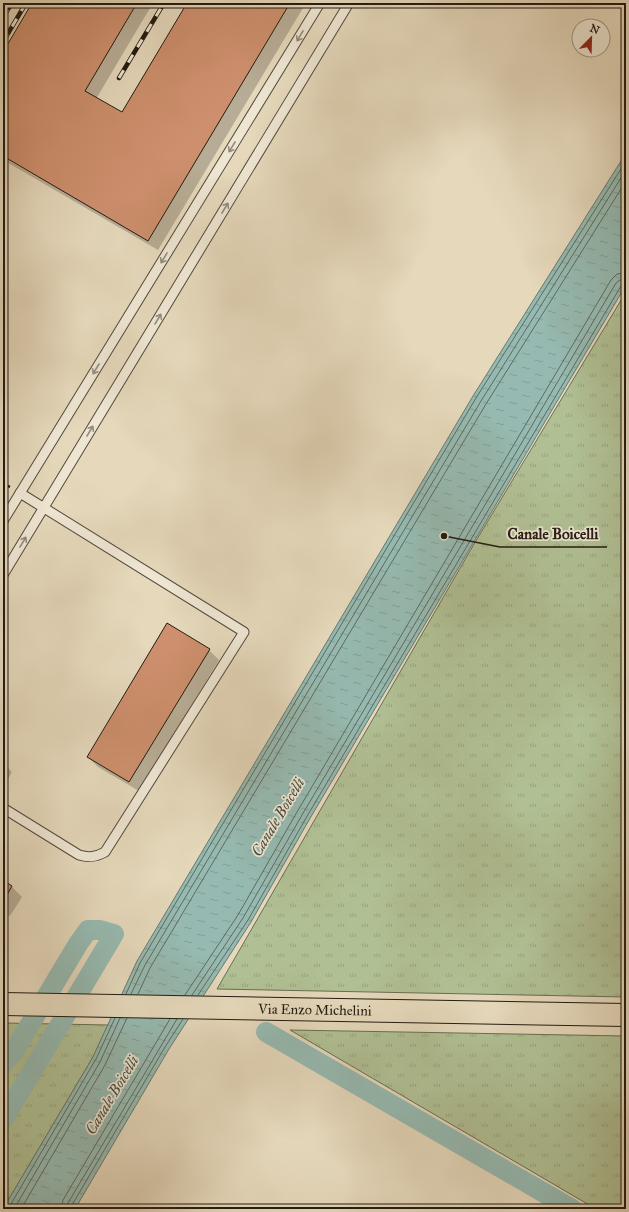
<svg xmlns="http://www.w3.org/2000/svg" width="629" height="1212" viewBox="0 0 629 1212" font-family="'IM FELL Great Primer',serif">
<defs>
<pattern id="grass-tufts" width="24" height="20" patternUnits="userSpaceOnUse"><rect width="24" height="20" fill="#b0c094"/><path d="M3 7l-1-3M5 7V3M7 7l1-3M15 17l-1-3M17 17v-4M19 17l1-3" fill="none" stroke="#97a47f"/></pattern>
<pattern id="water-ripples" width="26" height="14" patternUnits="userSpaceOnUse"><rect width="26" height="14" fill="#96bab1"/><path d="M2 4q2-2 4 0t4 0M15 11q2-2 4 0t4 0" fill="none" stroke="#819f97"/></pattern>
</defs>
<rect width="100%" height="100%" fill="#e5d8bb"/>
<filter id="stains"><feTurbulence type="fractalNoise" baseFrequency=".005" numOctaves="4"/><feColorMatrix values="0 0 0 0 .2 0 0 0 0 .09 0 0 0 0 .02 0 0 0 .5 -.17"/></filter>
<radialGradient id="worn" r=".72"><stop offset=".6" stop-color="#630" stop-opacity="0"/><stop offset="1" stop-color="#630" stop-opacity=".3"/></radialGradient>
<g fill="url(#grass-tufts)" stroke="#696e52">
<path d="M626 292V997L217 989 474 544Z"/>
<path d="M3 1023 108 1025 93 1057 3 1209Z"/>
<path d="M290 1030 626 1036V1209H596Z"/>
</g>
<path fill="url(#water-ripples)" stroke="#687a71" d="M626 153V285L309 820 251 922 169 1049 75 1209H3L93 1057 137 961 473 396Z"/>
<g fill="#0003">
<path d="M33 3H153L96 99 122 114 189 3H306L158 250 3 160V54Z"/>
<path d="M209 650 219 660 139 791 98 767 88 757Z"/>
<path d="M3 763 12 772 3 787Z"/>
<path d="M3 882 12 887 22 897 10 916 3 912Z"/>
</g>
<g fill="none" stroke-linecap="round" stroke-linejoin="round">
<g stroke="#5c6a61" stroke-width="1">
<path d="M126 994 140 963 476 398 626 161"/>
<path d="M131 994 145 965 481 401 626 170"/>
<path d="M138 994 150 968 486 404 626 181"/>
<path d="M185 995 238 915 297 812 611 280 617 274 626 273"/>
<path d="M192 995 243 918 302 815 616 283 620 280 626 279"/>
<path d="M198 995 248 920 306 818 621 286 626 284"/>
<path d="M8 1209 96 1059 115 1018"/>
<path d="M14 1209 100 1062 120 1018"/>
<path d="M21 1209 105 1065 127 1018"/>
<path d="M61 1209 63 1200 170 1019"/>
<path d="M67 1209 68 1203 177 1019"/>
<path d="M72 1209V1205L165 1047 183 1019"/>
</g>
<g stroke="#96bab1" stroke-width="20">
<path d="M266 1032 572 1209"/>
<path d="M3 1064 14 1051 78 944 88 930H100L114 934 3 1120"/>
</g>
</g>
<g fill="#cd8f6d" stroke="#221b11">
<path d="M32 3H137L85 91 122 112 187 3H290L148 241 3 156V52Z"/>
<path d="M167 623 210 649 129 782 87 757Z"/>
<path d="M3 880 12 886 3 902Z"/>
</g>
<g fill="none" stroke-linecap="round" stroke-linejoin="round">
<g stroke="#534a3c" stroke-width="11">
<g id="service">
<path d="M3 521 320 3"/>
<path d="M3 575 349 3"/>
<path d="M3 808 79 855C89 858 96 857 105 852L244 632 20 493"/>
</g>
</g>
<g stroke="#221b11" stroke-width="24">
<g id="primary">
<path id="s1" d="M3 1004 626 1015"/>
</g>
</g>
<path stroke="#221b11" stroke-width="2.5" stroke-dasharray="3 2" stroke-linecap="butt" d="M3 486 6 485 10 487"/>
<use href="#service" stroke="#eee6d3" stroke-width="9"/>
<use href="#primary" stroke="#e5d8bb" stroke-width="22"/>
<g stroke="#221b11" stroke-width="4.5">
<g id="rail">
<path d="M3 17 12 3"/>
<path d="M3 42 26 3"/>
<path d="M119 78 164 3"/>
</g>
</g>
<use href="#rail" stroke="#eee6d3" stroke-width="3" stroke-dasharray="9" stroke-linecap="butt"/>
</g>
<defs><path id="oneway-shaft" d="M-6 0H5M1.5-3L5.5 0L1.5 3" fill="none" stroke-width="1.6" stroke-linecap="round" stroke-linejoin="round"/></defs>
<g stroke="#928b7c">
<use href="#oneway-shaft" transform="translate(300 36) rotate(121)"/>
<use href="#oneway-shaft" transform="translate(232 147) rotate(121)"/>
<use href="#oneway-shaft" transform="translate(225 208) rotate(-59)"/>
<use href="#oneway-shaft" transform="translate(164 258) rotate(121)"/>
<use href="#oneway-shaft" transform="translate(158 319) rotate(-59)"/>
<use href="#oneway-shaft" transform="translate(96 369) rotate(121)"/>
<use href="#oneway-shaft" transform="translate(90 431) rotate(-59)"/>
<use href="#oneway-shaft" transform="translate(23 542) rotate(-59)"/>
</g>
<g text-anchor="middle" dominant-baseline="central" stroke-width="3.5" stroke-linejoin="round" paint-order="stroke">
<g font-size="14" fill="#221b11" stroke="#eee6d3">
<text stroke="none"><textPath href="#s1" startOffset="312">Via Enzo Michelini</textPath></text>
</g>
<g font-size="15" font-style="italic" fill="#454b41" stroke="#eee6d3">
<text transform="translate(278 817) rotate(-59)">Canale Boicelli</text>
<text transform="translate(112 1095) rotate(-59)">Canale Boicelli</text>
</g>
</g>
<path fill="none" stroke="#221b11" stroke-width="1.5" d="M444 536L500 547H607"/>
<circle fill="#221b11" stroke="#eee6d3" stroke-width="1.5" cx="444" cy="536" r="4"/>
<g font-size="15" text-anchor="middle" font-weight="bold" fill="#221b11" stroke="#eee6d3" stroke-width="3.5" stroke-linejoin="round" paint-order="stroke">
<text x="553" y="539">Canale Boicelli</text>
</g>
<rect width="629" height="1212" fill="none" stroke="#e5d8bb" stroke-width="16"/>
<rect x="4" y="4" width="621" height="1204" fill="none" stroke="#221b11" stroke-width="2"/>
<rect x="8" y="8" width="613" height="1196" fill="none" stroke="#221b11"/>
<g transform="translate(591 38) rotate(23)"><circle r="19" fill="#eee6d3" stroke="#9c9585"/>
<path d="M0-3L7 15L0 10L-7 15Z" fill="#8f2418"/>
<text y="-6" font-size="11" font-weight="bold" text-anchor="middle" fill="#221b11">N</text>
</g>
<rect width="100%" height="100%" filter="url(#stains)"/>
<rect width="100%" height="100%" fill="url(#worn)"/>
</svg>
